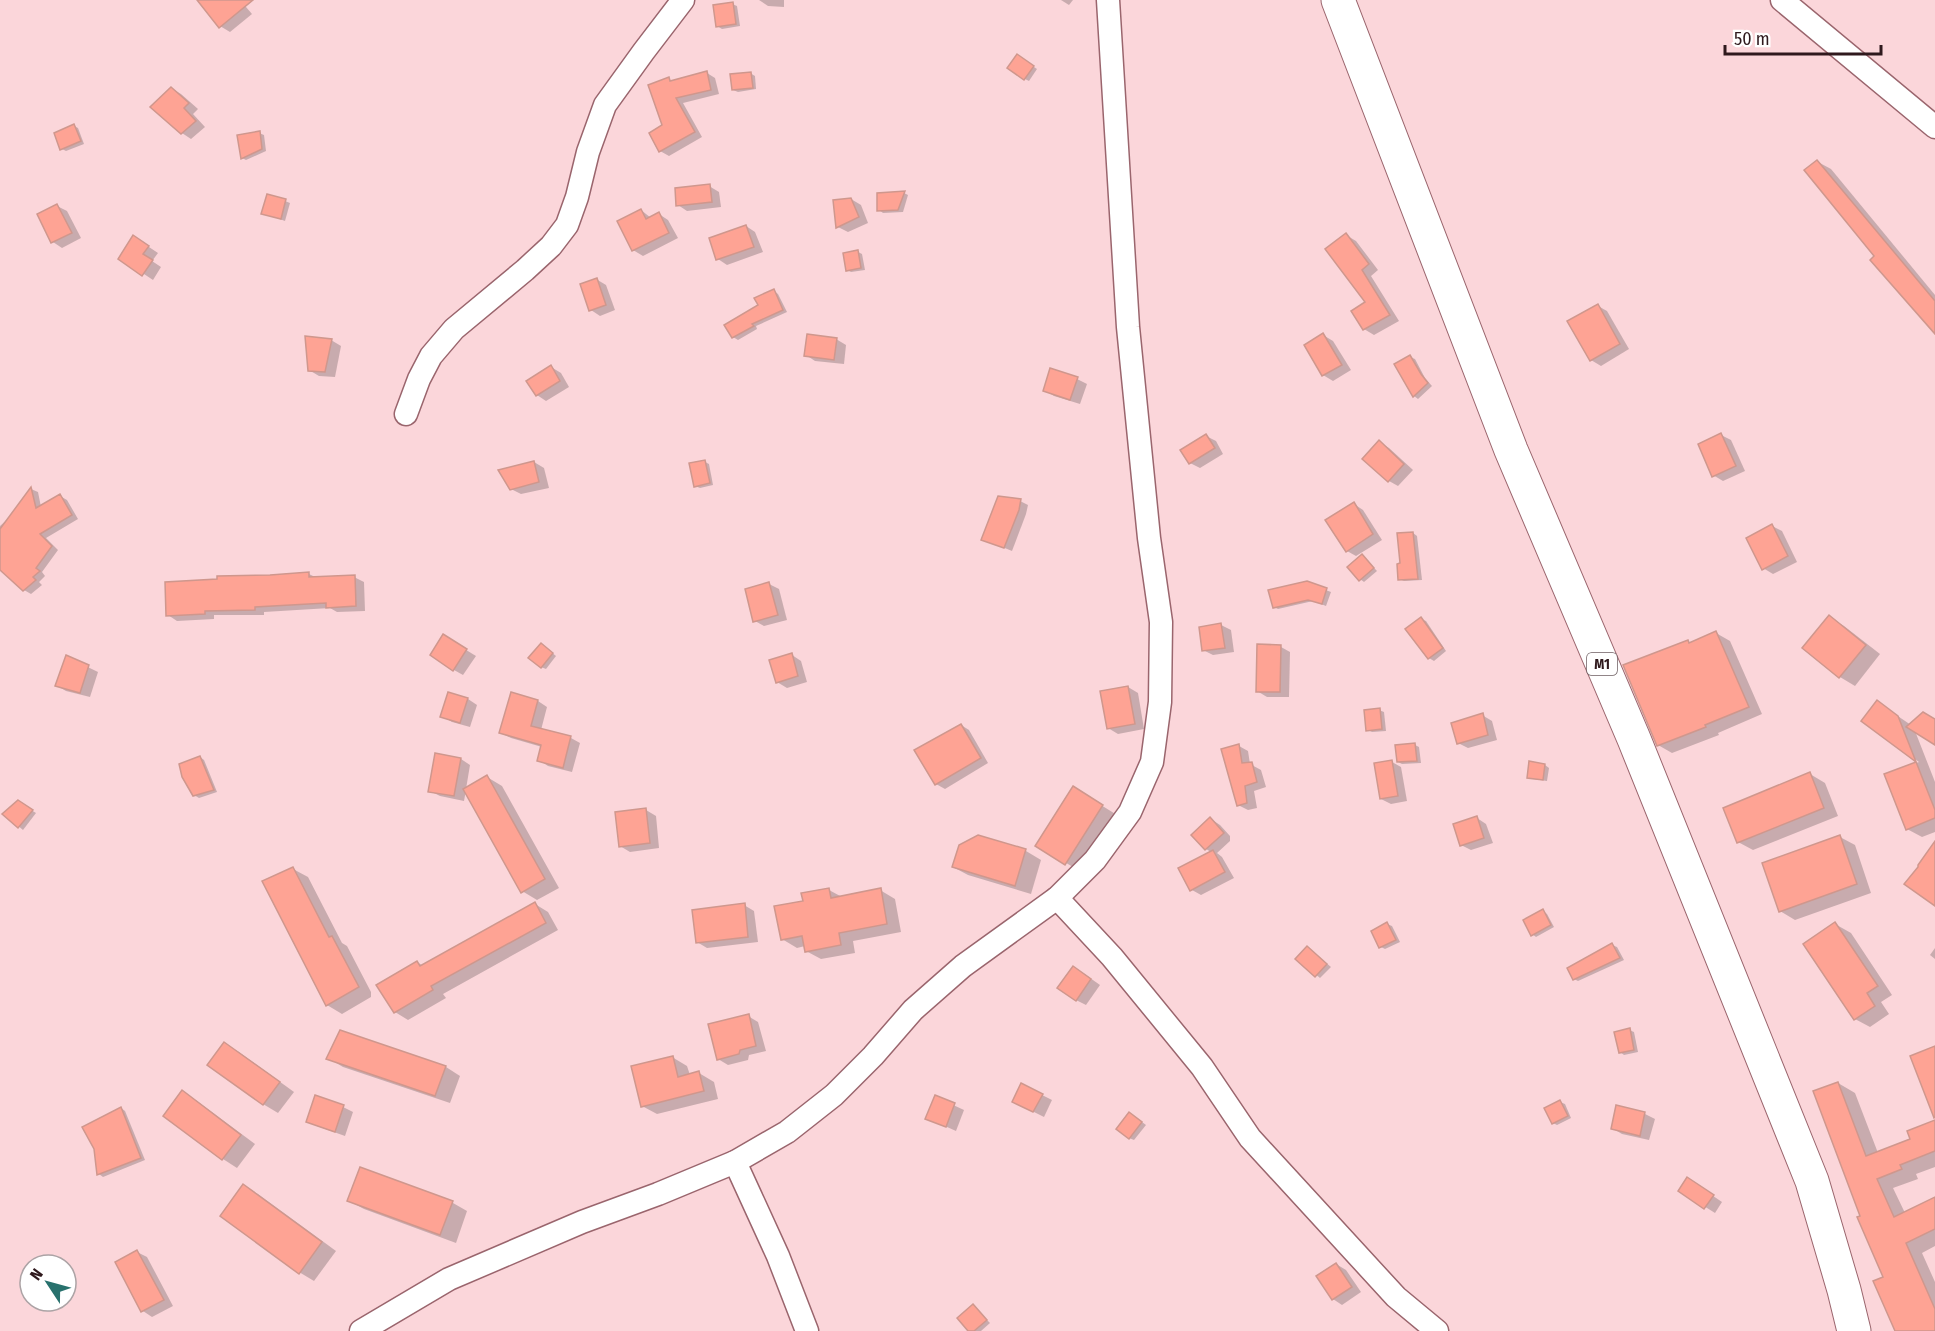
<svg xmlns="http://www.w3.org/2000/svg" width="1935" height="1331" viewBox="0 0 1935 1331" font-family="'Fira Sans Condensed',sans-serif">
<rect width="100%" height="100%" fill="#fbd6da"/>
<g fill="#0003">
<path d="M199 0H240L252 14 230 32 220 26Z"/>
<path d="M759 0H784V7L768 6Z"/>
<path d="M1061 0H1073L1069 5Z"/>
<path d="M732 4 737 6 740 26 722 29 717 26Z"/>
<path d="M1022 59 1037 69 1029 81 1025 79Z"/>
<path d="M707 73 715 78 719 94 683 103 702 137 669 156 660 151 669 79 674 82Z"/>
<path d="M750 73 755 76 756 89 738 92 733 90Z"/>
<path d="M171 88 181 94 198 109 193 114 205 127 191 139 182 133Z"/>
<path d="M74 126 78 128 84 144 66 151 62 149Z"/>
<path d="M259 133 264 135 266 151 246 160 242 158Z"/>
<path d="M1818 162 1831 169 1935 295V332L1876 256Z"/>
<path d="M709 186 719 192 721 207 687 211 678 205Z"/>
<path d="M904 193 908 195 903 212 883 213 879 210 878 194Z"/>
<path d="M851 199 861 205 868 223 848 232 838 227Z"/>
<path d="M285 201 290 203 285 221 263 213Z"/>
<path d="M57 206 67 211 81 238 62 248 53 242Z"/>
<path d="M641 210 651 218 659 214 668 220 678 238 643 256 633 250Z"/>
<path d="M746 226 755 232 763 252 727 265 718 259Z"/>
<path d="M1346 235 1356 241 1378 270 1371 276 1399 321 1374 335 1364 329 1353 312 1368 303Z"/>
<path d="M143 243 158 253 152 261 161 267 153 280 120 258Z"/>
<path d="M858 252 862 254 865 270 851 272 847 270Z"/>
<path d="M596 279 606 285 615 310 600 316 591 310Z"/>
<path d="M774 291 778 294 787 312 756 326 757 329 738 340 733 337 726 325 759 306Z"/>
<path d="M1598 306 1607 311 1629 349 1601 366 1591 360Z"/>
<path d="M1323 335 1333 341 1351 370 1333 381 1323 375Z"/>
<path d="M836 339 846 345 844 364 815 361 806 355Z"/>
<path d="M331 340 341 346 335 377 319 376 309 370Z"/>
<path d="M1410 357 1415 359 1425 378 1432 386 1418 399 1414 396Z"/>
<path d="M551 367 561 373 569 387 546 401 537 395Z"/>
<path d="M1077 379 1087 384 1080 404 1054 396 1045 390Z"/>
<path d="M1721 435 1731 440 1745 471 1723 481 1713 475Z"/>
<path d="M1206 436 1216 441 1223 454 1200 468 1190 463Z"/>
<path d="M1379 442 1389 448 1413 470 1398 486 1389 481Z"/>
<path d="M534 462 544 468 549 488 521 494 511 489Z"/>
<path d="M705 462 709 464 713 485 700 488 695 486Z"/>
<path d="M31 489 38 492 41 507 60 496 67 500 78 519 46 538 58 550 42 572 45 576 39 582 42 585 31 594 24 590 0 568V526L11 516Z"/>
<path d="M1020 501 1028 505 1026 514 1012 551 983 539Z"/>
<path d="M1354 504 1363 510 1382 540 1356 556 1347 551Z"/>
<path d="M1772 526 1782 531 1797 562 1773 574 1763 568Z"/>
<path d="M1413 533 1417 536 1422 580 1404 581 1399 579 1402 565Z"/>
<path d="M1363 556 1377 571 1364 582 1360 579Z"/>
<path d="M309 574 317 578 354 577 364 582 365 611 337 612 330 608 264 612V615H214V619L177 621 168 615Z"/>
<path d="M1307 583 1331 592 1326 606 1313 601 1278 609 1274 607Z"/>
<path d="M769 584 779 589 787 620 764 626 755 621Z"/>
<path d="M1829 617 1844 626 1880 654 1855 686 1840 677 1804 648Z"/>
<path d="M1421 619 1426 621 1446 651 1434 661 1429 658 1407 629Z"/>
<path d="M1221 625 1231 630 1234 652 1213 655 1203 650Z"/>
<path d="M1716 633 1730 641 1762 714 1718 733 1719 735 1672 753 1658 745 1688 642 1691 644Z"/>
<path d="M453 642 476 656 463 675 454 670Z"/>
<path d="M545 647 556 656 546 669 541 667Z"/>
<path d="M1281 647 1290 652 1289 697H1267L1257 691Z"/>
<path d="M792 655 801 661 807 682 787 688 777 682Z"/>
<path d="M67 657 98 672 90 697 66 691 56 685Z"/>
<path d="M1128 687 1138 693 1144 729 1118 734 1108 728Z"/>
<path d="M512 694 538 701 547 707 541 730 571 738 580 743 572 772 548 766 539 760 542 747 511 738 501 733Z"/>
<path d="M468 699 477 705 470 727 452 722 442 716Z"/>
<path d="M1877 702 1911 725 1935 720V743L1915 731 1935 782V832L1922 837 1907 829 1886 775 1919 762 1863 721Z"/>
<path d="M1379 710 1384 712 1386 731 1372 732 1368 730Z"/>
<path d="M1482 715 1492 721 1497 740 1468 748 1458 743Z"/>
<path d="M961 725 969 730 988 763 945 789 936 784Z"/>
<path d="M1415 745 1419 747 1421 763 1402 764 1398 762Z"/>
<path d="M1239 746 1248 751 1250 764 1261 770 1266 787 1254 791 1257 808 1248 810 1238 805Z"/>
<path d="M200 757 204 760 217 792 199 798 194 795Z"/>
<path d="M461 759 470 765 466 789 487 777 502 786 559 888 537 900 522 891 466 790 464 801 440 796 430 791Z"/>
<path d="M1392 762 1401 767 1407 801 1391 804 1381 799Z"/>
<path d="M1545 765 1549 768 1547 781 1533 779 1529 777Z"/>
<path d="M1810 774 1825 783 1838 816 1753 850 1738 842Z"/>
<path d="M1088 797 1117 815 1081 872 1037 845Z"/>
<path d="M18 802 36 813 23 830 4 814Z"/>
<path d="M646 810 656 816 659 848 630 852 620 846Z"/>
<path d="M1477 818 1486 824 1493 843 1471 850 1461 845Z"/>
<path d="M1211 819 1220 825 1230 836V841L1217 853 1222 857 1234 878 1201 895 1192 890 1211 852 1206 849Z"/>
<path d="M978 836 1026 851 1041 860 1031 894 968 875 953 867Z"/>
<path d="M1840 837 1855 845 1871 893 1795 920 1780 911Z"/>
<path d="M293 869 308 877 342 943 347 946 371 992V997L342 1014 327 1005Z"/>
<path d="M829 890 842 897 880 890 895 899 901 932 853 941 855 953 821 959 806 951 805 946 797 948 782 939 804 902Z"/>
<path d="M535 904 548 912 558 930 443 994 446 998 408 1020 395 1012 417 962 423 966Z"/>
<path d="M744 905 754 911 758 942 707 948 697 942Z"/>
<path d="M1543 911 1547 914 1554 927 1536 937 1532 934Z"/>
<path d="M1387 924 1392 926 1400 942 1385 949 1381 947Z"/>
<path d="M1835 924 1851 933 1892 995 1881 1002 1889 1014 1870 1027 1855 1019Z"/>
<path d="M1612 945 1617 947 1624 960 1578 981 1574 979Z"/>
<path d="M1935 948V959L1930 955Z"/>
<path d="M1312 951 1331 967 1320 978 1297 959Z"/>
<path d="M1083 973 1100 985 1086 1005 1076 1000Z"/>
<path d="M748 1016 758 1022 766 1051 749 1055 748 1060 728 1065 718 1059Z"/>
<path d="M1629 1030 1634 1032 1638 1052 1624 1055 1620 1052Z"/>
<path d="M224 1044 239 1052 294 1092 278 1113 263 1104Z"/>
<path d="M672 1057 687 1066 690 1075 699 1073 714 1082 718 1099 657 1114 642 1106Z"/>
<path d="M328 1058 446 1067 460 1076 450 1103 343 1067Z"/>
<path d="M1838 1083 1855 1093 1878 1153 1912 1140 1935 1121V1167L1916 1174 1918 1179 1893 1188 1905 1213 1935 1198V1246L1922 1253 1935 1282V1331H1896L1885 1277 1862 1216Z"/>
<path d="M182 1092 197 1101 255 1144 237 1168 223 1159Z"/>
<path d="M1042 1095 1052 1100 1044 1117 1024 1107Z"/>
<path d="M936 1097 964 1110 956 1131 927 1118Z"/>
<path d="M1560 1102 1565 1104 1571 1118 1557 1125 1553 1123Z"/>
<path d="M343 1107 353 1112 345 1136 317 1126 308 1121Z"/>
<path d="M1618 1107 1645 1114 1655 1119 1649 1140 1622 1134 1612 1128Z"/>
<path d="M121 1108 125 1111 145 1160 103 1177 99 1174 96 1149Z"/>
<path d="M1134 1116 1146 1125 1134 1140 1129 1138Z"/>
<path d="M361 1169 453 1203 467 1211 456 1243 364 1209 349 1201Z"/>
<path d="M1697 1185 1722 1202 1715 1213 1680 1191Z"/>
<path d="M244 1186 258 1194 336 1251 314 1281 299 1272Z"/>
<path d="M137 1252 147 1257 173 1306 152 1317 143 1311 117 1263Z"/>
<path d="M1336 1264 1346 1270 1361 1292 1342 1305 1333 1299Z"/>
<path d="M973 1306 990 1323 981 1331H970Z"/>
</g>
<g fill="#fea394" stroke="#cf978d" stroke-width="1.5">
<path d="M197 0H253L219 28Z"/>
<path d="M733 2 736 24 716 27 713 5Z"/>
<path d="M1017 54 1034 66 1024 80 1007 68Z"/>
<path d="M707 71 711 90 676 98 695 132 659 152 649 133 662 125 648 85 669 77 670 81Z"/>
<path d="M751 72 753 88 732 90 730 74Z"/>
<path d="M171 87 189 103 184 108 196 121 181 134 150 107Z"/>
<path d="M74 124 81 141 60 150 54 133Z"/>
<path d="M260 131 262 149 241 159 237 135Z"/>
<path d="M1817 160 1935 301V334L1870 260 1874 256 1804 170Z"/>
<path d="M710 184 712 202 676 206 675 188Z"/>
<path d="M905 191 898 210 877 211V193Z"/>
<path d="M267 194 286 199 281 219 261 214Z"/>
<path d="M851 198 859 217 836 228 833 200Z"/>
<path d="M57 204 72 233 51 243 37 214Z"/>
<path d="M641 209 646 219 659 212 669 233 632 251 617 221Z"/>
<path d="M746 225 754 247 716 260 709 238Z"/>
<path d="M1346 233 1369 264 1362 270 1390 315 1363 330 1351 311 1365 302 1325 249Z"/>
<path d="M133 235 149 246 143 254 153 260 142 276 118 259Z"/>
<path d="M858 250 861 268 846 271 843 253Z"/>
<path d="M597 278 606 305 589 311 580 284Z"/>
<path d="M774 289 783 310 752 324 754 326 732 338 724 325 758 305 754 298Z"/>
<path d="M1598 304 1620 344 1590 361 1567 321Z"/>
<path d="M1323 333 1342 365 1322 376 1304 345Z"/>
<path d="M807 334 837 338 834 360 804 356Z"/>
<path d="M305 336 332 339 325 372 308 371Z"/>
<path d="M1410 355 1421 374 1428 383 1413 397 1394 364Z"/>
<path d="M551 365 560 381 536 396 526 381Z"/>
<path d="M1050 368 1078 377 1070 400 1043 391Z"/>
<path d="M1721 433 1736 466 1712 477 1698 444Z"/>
<path d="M1206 434 1215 448 1189 464 1180 450Z"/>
<path d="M1379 440 1404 464 1388 482 1362 459Z"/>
<path d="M705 460 710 483 694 487 689 463Z"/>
<path d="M534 461 539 482 510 490 498 470Z"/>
<path d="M31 487 36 508 60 494 72 515 40 534 52 546 36 568 40 571 33 577 36 580 23 591 0 570V529Z"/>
<path d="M998 496 1021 499 1019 510 1004 548 981 540Z"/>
<path d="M1354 502 1373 534 1346 552 1325 520Z"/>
<path d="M1772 524 1788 556 1762 570 1746 538Z"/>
<path d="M1413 532 1418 579 1398 580 1397 564 1400 563 1397 533Z"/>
<path d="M1362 554 1374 568 1359 581 1347 567Z"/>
<path d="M309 572V577L355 575 356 606 326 608V603L255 607V610L205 611V614L166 616 165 582 217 579V576L270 575Z"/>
<path d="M1307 581 1327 588 1322 604 1308 600 1273 608 1268 590Z"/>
<path d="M769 582 778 615 753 622 745 589Z"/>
<path d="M1829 615 1866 645 1839 678 1802 648Z"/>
<path d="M1421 617 1443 648 1428 659 1405 629Z"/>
<path d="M1221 623 1225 648 1202 651 1199 627Z"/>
<path d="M1716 631 1749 707 1705 725 1706 727 1657 746 1623 665 1688 640 1689 643Z"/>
<path d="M443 634 467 649 453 671 430 655Z"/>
<path d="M541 643 553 653 541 668 528 658Z"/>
<path d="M1257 644 1281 645 1280 692H1256Z"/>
<path d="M792 653 798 676 776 683 769 660Z"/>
<path d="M66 655 89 665 80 693 55 686Z"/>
<path d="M1128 686 1135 724 1107 729 1100 691Z"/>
<path d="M448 692 468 698 460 723 440 717Z"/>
<path d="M511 692 538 700 531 726 571 736 563 768 537 761 541 745 499 733Z"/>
<path d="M1877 700 1898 716 1935 810V818L1906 830 1884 774 1916 762 1861 721Z"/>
<path d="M1380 708 1382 729 1366 731 1364 710Z"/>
<path d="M1923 712 1935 719V745L1906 727Z"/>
<path d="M1483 713 1488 735 1457 744 1451 723Z"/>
<path d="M961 724 981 758 935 785 914 750Z"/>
<path d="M1415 743 1417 761 1397 762 1395 745Z"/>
<path d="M1239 744 1242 763 1252 762 1257 782 1245 786 1247 803 1237 806 1221 749Z"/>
<path d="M435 753 461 758 454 796 428 792Z"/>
<path d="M200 756 214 790 193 796 182 777 179 764Z"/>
<path d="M1392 760 1398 796 1380 799 1374 763Z"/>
<path d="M1529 761 1545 764 1543 780 1527 778Z"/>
<path d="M1810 772 1824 808 1737 843 1723 808Z"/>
<path d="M487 775 545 879 521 893 463 789Z"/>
<path d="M1073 786 1103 805 1065 865 1035 846Z"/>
<path d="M18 800 33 810 18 828 2 814Z"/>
<path d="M646 808 650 843 619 847 615 812Z"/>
<path d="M1477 816 1484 838 1460 846 1453 824Z"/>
<path d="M1210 817 1224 833 1205 850 1191 835Z"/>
<path d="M978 835 1026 849 1015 886 952 867 959 845Z"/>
<path d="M1840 835 1857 884 1779 912 1762 863Z"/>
<path d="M1935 841V906L1904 884 1918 867V865Z"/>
<path d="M1213 850 1225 872 1190 891 1178 868Z"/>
<path d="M293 867 329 937 332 936 359 987 326 1006 262 881Z"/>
<path d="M829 888 831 898 881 888 887 924 839 933 841 945 805 952 802 936 781 940 774 906 803 901 801 893Z"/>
<path d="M535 902 546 923 431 986 433 990 394 1013 376 985 417 961 420 966Z"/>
<path d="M745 903 748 937 696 943 692 910Z"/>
<path d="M1543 909 1551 925 1531 936 1523 920Z"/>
<path d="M1387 922 1396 940 1379 948 1371 931Z"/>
<path d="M1835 922 1878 986 1867 993 1875 1006 1854 1020 1803 944Z"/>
<path d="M1612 943 1620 958 1573 980 1567 968Z"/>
<path d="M1307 946 1327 964 1315 977 1295 959Z"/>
<path d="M1073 966 1091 979 1076 1001 1057 988Z"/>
<path d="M749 1014 756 1046 740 1050 739 1054 717 1060 708 1024Z"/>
<path d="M1630 1028 1634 1050 1619 1053 1614 1032Z"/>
<path d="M340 1030 446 1066 435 1096 326 1059Z"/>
<path d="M224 1042 280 1082 263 1105 207 1065Z"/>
<path d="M1935 1046V1117L1934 1118 1910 1056Z"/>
<path d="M673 1056 678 1077 699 1071 704 1091 641 1107 631 1066Z"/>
<path d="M1838 1082 1866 1156 1910 1139 1907 1131 1935 1120V1151L1900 1165 1902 1169 1877 1179 1894 1217 1935 1197V1229L1906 1243 1935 1309V1331H1895L1873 1281 1883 1277 1857 1217 1860 1216 1813 1091Z"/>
<path d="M1021 1083 1043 1094 1033 1112 1012 1102Z"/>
<path d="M182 1090 241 1135 222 1160 163 1116Z"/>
<path d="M315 1095 344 1105 335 1132 306 1122Z"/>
<path d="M935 1095 955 1103 946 1127 925 1119Z"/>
<path d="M1560 1100 1568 1116 1552 1124 1544 1108Z"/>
<path d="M1616 1105 1645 1112 1640 1136 1611 1129Z"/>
<path d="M121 1107 141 1158 97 1175 94 1149 82 1127Z"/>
<path d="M1129 1112 1142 1122 1129 1139 1116 1129Z"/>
<path d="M360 1167 453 1201 440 1235 347 1201Z"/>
<path d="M1687 1177 1714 1195 1704 1209 1678 1191Z"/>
<path d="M243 1184 322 1242 299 1274 220 1216Z"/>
<path d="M137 1250 164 1300 141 1312 115 1262Z"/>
<path d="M1336 1263 1352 1287 1332 1300 1316 1276Z"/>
<path d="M973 1304 987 1320 974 1331H968L957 1318Z"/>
</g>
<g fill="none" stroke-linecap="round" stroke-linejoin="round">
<g stroke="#9a656d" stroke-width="25">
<g id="street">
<path d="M1782 0 1935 127"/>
<path d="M406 414 419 379 431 356 454 329 525 270 551 246 567 225 577 197 588 152 605 105 644 51 683 0"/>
<path d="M1057 898 1112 957 1202 1067 1250 1138 1396 1297 1437 1331"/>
<path d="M735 1162 778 1256 807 1331"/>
<path d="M361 1331 449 1279 582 1222 658 1194 735 1162 787 1132 834 1095 873 1056 913 1010 963 966 1057 898 1095 860 1130 812 1152 762 1160 702 1161 622 1149 538 1128 327 1108 0"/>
</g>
</g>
<g stroke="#9a656d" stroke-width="35">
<path id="highway" d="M1338 0 1511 450 1634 739 1812 1181 1844 1290 1854 1331"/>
</g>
<use href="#street" stroke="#fff" stroke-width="22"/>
<use href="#highway" stroke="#fff" stroke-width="33"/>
</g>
<g text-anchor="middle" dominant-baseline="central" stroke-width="6" stroke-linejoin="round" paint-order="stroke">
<rect fill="#fff" stroke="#6d5e61" stroke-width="1.5" x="1587" y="653" width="30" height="22" rx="4.5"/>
<g font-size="14" font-weight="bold" fill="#2f191d">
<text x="1602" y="664">M1</text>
</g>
</g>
<g transform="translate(48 1283) rotate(306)"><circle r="28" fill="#ffffff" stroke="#aca3a5" stroke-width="1.5"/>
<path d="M0-4.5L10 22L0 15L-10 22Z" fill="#28716d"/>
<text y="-9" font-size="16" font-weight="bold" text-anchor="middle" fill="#2f191d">N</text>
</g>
<path d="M1725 45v9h156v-9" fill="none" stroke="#2f191d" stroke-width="3"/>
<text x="1734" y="45" font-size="18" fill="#2f191d" stroke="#ffffff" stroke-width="4.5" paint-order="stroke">50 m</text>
</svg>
